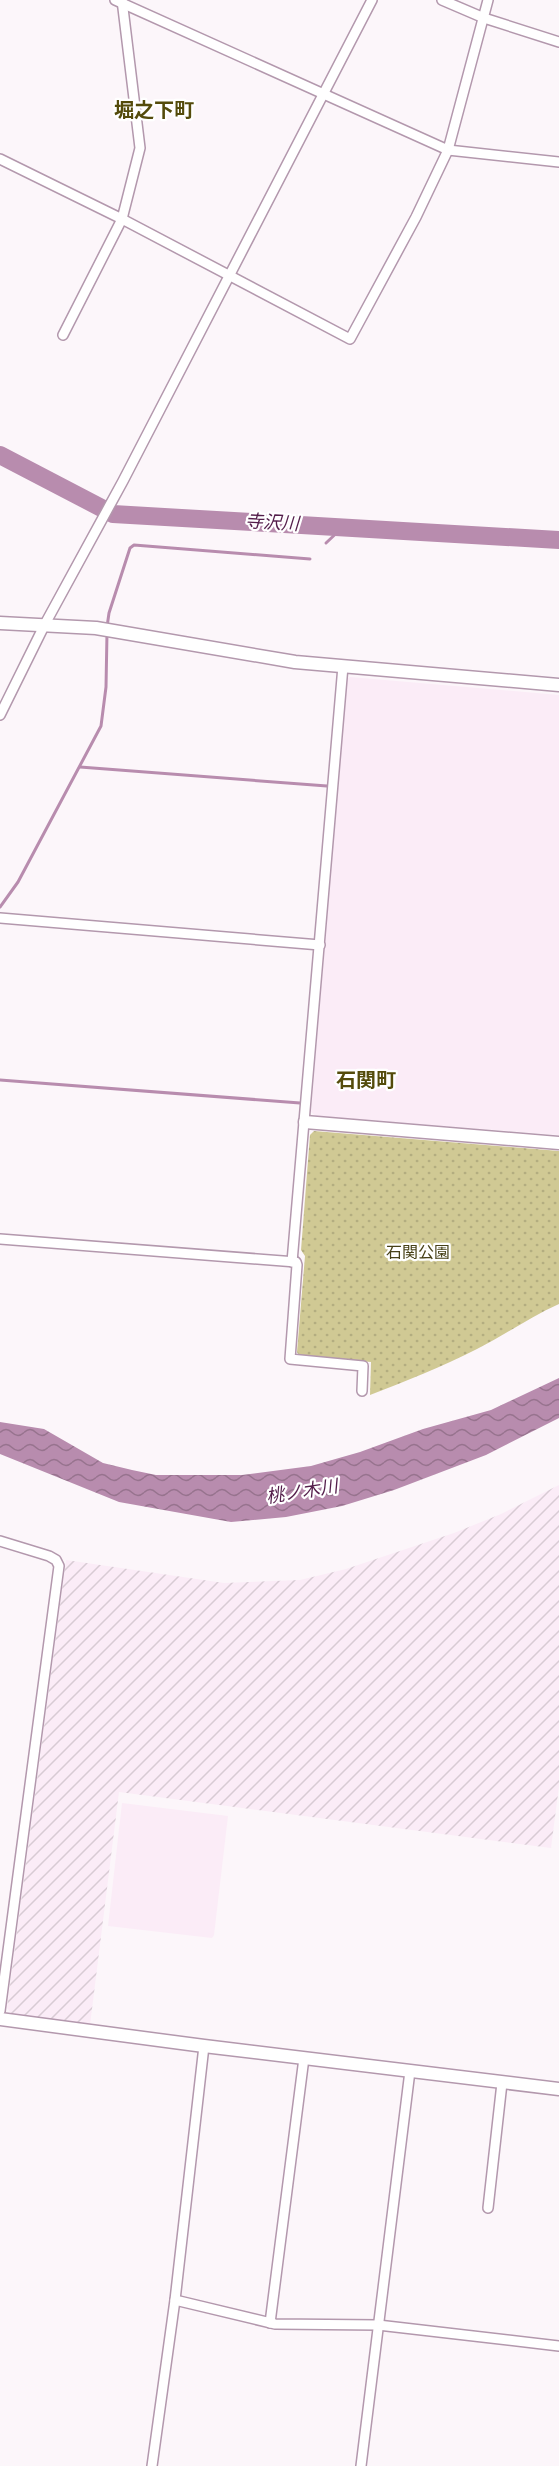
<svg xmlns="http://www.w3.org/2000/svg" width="559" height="2466" viewBox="0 0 559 2466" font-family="'Source Sans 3','Noto Sans JP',sans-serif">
<defs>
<pattern id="industrial-furrows" width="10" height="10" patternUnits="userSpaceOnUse" patternTransform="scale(1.5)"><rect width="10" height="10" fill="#fbecf7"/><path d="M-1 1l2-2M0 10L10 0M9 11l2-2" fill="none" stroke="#d8cbd4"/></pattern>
<pattern id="park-dots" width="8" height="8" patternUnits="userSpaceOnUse" patternTransform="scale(1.5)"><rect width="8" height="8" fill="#d0c994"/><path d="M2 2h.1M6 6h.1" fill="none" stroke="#b3ad80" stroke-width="1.8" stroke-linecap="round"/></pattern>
<pattern id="water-waves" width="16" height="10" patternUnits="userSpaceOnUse" patternTransform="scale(1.5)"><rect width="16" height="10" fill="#b88cae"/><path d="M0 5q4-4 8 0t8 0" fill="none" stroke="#97738e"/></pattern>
</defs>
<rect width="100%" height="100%" fill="#fcf6fa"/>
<g fill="#fbecf7">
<path d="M350 677 559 695V1135L316 1116 311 1112 347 679Z"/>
<path d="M122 1803 228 1816 214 1935 212 1938 108 1926Z"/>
</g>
<path fill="url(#industrial-furrows)" d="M559 1485V1786L551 1848 119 1792 90 2025 14 2017 7 2008 66 1560 224 1583 300 1580 346 1569 454 1533 501 1514Z"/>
<path fill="url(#park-dots)" d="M314 1131 559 1151V1304C530 1317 505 1335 477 1349 442 1367 406 1381 370 1395L371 1362 299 1356 297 1352 305 1256 301 1250 310 1135Z"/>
<path fill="url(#water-waves)" d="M559 1378V1418L486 1455 394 1490 342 1506 286 1517 231 1522 119 1502 0 1454V1422L44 1429 103 1463 132 1470 156 1475H242L311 1466 360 1452 423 1429 491 1410Z"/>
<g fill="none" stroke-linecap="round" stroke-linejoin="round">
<g stroke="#b88cae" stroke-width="3">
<path d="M326 543 343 527"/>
<path d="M107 627 109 613 130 548 134 545 310 559"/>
<path d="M80 767 327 786"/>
<path d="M0 907 18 882 101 726 106 687 107 633"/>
<path d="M0 1080 300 1103"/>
</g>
<path stroke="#b88cae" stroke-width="18" d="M0 455 113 514 559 540"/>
<g stroke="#b398ad" stroke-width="12">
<g id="minor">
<path d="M115 0 448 150 559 162"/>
<path d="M442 0 484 18 559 42"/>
<path d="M0 159 122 219 350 339 416 217 448 150 488 0"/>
<path d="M63 335 122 219 140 148 122 0"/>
<path d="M0 715 45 624 123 481 372 0"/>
<path d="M0 918 320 945"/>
<path d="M0 1239 296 1262 297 1265 290 1359 363 1366 362 1391"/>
<path d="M292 1262 343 666"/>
<path d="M0 1541 49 1556 56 1560 59 1566 0 2011"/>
<path d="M488 2208 502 2083"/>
<path d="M175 2300 275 2324 378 2325 559 2346"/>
<path d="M270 2323 304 2058"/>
<path d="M152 2466 175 2300 204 2046"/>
<path d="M361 2466 410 2071"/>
</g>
</g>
<g stroke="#b398ad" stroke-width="15">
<g id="tertiary">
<path d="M0 623 96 628 295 662 559 685"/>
<path d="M305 1122 559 1143"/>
<path d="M0 2019 204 2046 559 2089"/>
</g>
</g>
<use href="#minor" stroke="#fff" stroke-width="9"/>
<use href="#tertiary" stroke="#fff" stroke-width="12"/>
</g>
<g text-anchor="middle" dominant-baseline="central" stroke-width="4.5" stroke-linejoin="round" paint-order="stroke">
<g font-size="16" fill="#474118" stroke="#fff">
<text x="418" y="1253">石関公園</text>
</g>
<g font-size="18" font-style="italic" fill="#541e4b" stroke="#fff">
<text transform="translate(272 523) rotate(3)">寺沢川</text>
<text transform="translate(302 1492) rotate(-9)">桃ノ木川</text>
</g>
<g font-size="20" font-weight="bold" fill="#544b0b" stroke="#fff">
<text x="154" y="111">堀之下町</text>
<text x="366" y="1081">石関町</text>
</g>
</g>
</svg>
